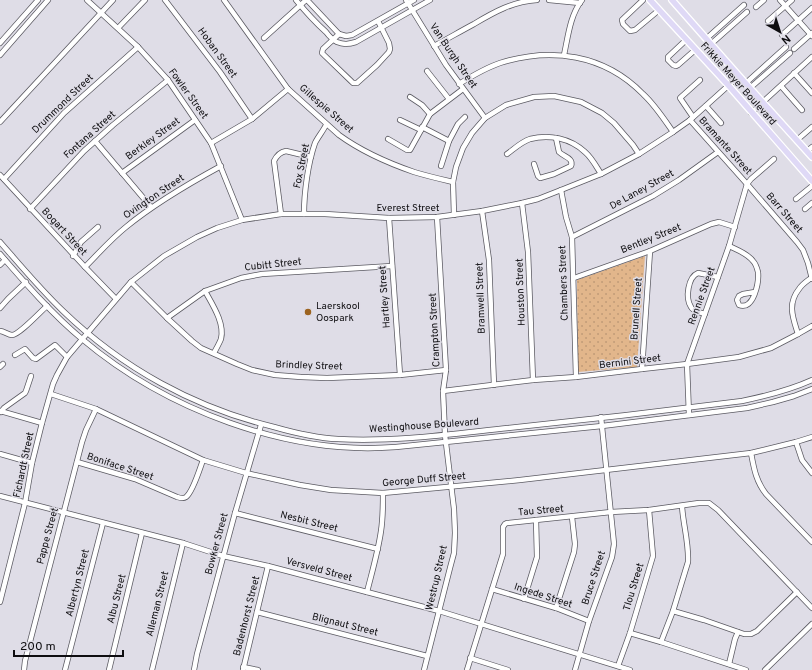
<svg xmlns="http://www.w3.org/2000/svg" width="812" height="670" viewBox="0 0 812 670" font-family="Overpass,sans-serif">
<defs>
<pattern id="park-dots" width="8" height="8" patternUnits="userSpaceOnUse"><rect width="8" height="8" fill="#e2b68b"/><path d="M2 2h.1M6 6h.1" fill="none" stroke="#c19b77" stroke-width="1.8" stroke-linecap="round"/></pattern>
</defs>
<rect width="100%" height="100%" fill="#dfdde7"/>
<path fill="url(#park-dots)" d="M645 256 637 367 578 372 577 280Z"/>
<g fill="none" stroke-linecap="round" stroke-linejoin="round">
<g stroke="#5b5a62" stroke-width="6">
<g id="minor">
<path d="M87 0 138 47 168 80 211 143 242 220"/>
<path d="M165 0 220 72 252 119"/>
<path d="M224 0 288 89 339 135C361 151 388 163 414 172 427 176 440 179 453 182"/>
<path d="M296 0C305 11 315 22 326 32 329 36 333 40 337 42 344 45 349 44 356 42L430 0"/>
<path d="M307 0 339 34 346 36 352 35 414 0"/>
<path d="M406 0 446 65 485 118"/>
<path d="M549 0 580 3"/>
<path d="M643 0 622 20 623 24 630 31 635 30 659 10"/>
<path d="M780 0 812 36"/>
<path d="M756 7 764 0"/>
<path d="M768 21 792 0"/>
<path d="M118 28 145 0"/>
<path d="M339 34 323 49 322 53 324 55 351 81 353 83H357L377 65 389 52 390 49 389 43 378 21"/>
<path d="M782 35 812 8"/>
<path d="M264 38 306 0"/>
<path d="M706 39 744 5"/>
<path d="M686 40 668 57V60L673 65 676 66 678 65 695 50"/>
<path d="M0 43 38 0"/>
<path d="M711 44 747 12"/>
<path d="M434 46C447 39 461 31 474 24 494 12 514 1 537 0"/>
<path d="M794 49 812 33"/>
<path d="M0 55 48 0"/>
<path d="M564 55C568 37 570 15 582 0"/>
<path d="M427 71 449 99"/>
<path d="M794 73 812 93"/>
<path d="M746 83 786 47"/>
<path d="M459 84C472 76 485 68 500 63 551 47 604 54 643 94 655 105 664 119 673 132"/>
<path d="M781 86 802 110"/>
<path d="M750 88 790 53"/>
<path d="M410 97 422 105 430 114"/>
<path d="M706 106 721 123"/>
<path d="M751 113 812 57"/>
<path d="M693 117 680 98 700 80"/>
<path d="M400 120 421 130"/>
<path d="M690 120 747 184 797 242 803 250 808 263 812 279"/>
<path d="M0 122 113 0"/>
<path d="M422 127 449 141 458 124 465 117"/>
<path d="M388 139 407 150H410L430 114 463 89"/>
<path d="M797 140 812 127"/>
<path d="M95 141 151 207"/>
<path d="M211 143 252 119 288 89"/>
<path d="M807 151 812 147"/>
<path d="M507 154C514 149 521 142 530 139 549 134 570 138 585 152 592 158 596 166 601 174"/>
<path d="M534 164 538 176 540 178 554 174 571 166C574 158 564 157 559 152L556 138"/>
<path d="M441 166 449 141"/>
<path d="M122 173 195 120"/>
<path d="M0 175 85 267 116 299"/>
<path d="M4 179 64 113 138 47"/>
<path d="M561 190 566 217 572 237 576 377"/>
<path d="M796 199 812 186"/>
<path d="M522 203 528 252 533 380"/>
<path d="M30 209 84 151 113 125 168 80"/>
<path d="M805 209 812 203"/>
<path d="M482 211 489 260 494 385"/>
<path d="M281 214 274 161C277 155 280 152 286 151L311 157"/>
<path d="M304 214C304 193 308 163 315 143 318 137 323 131 326 125"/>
<path d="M454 215 453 182 456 167 463 148 472 133 485 118 506 105 534 97 554 96 581 102 602 113 614 123 633 145 639 154"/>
<path d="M389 218 400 375"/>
<path d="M572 237 653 196 679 180 718 152"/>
<path d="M0 242C21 266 41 290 63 311 122 368 195 408 274 427 295 433 316 438 338 439 395 442 451 434 508 428 586 420 664 411 742 401 766 396 790 390 812 380"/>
<path d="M729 246C737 250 747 253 753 261 756 264 757 268 758 272 759 282 754 311 739 305L737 300 739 296 743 294 755 292"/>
<path d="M0 254C25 283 53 315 82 339 165 409 287 456 396 447L602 426 747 408 773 402 794 396 812 389"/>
<path d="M73 256 81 242 98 227"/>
<path d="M0 265 5 260"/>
<path d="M85 267C98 254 111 239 126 227 155 203 188 184 221 166"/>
<path d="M574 278 650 251 711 224 719 222 735 227"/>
<path d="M131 282 167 318 192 341 201 348 237 364 252 370 275 375 301 377 327 378 400 375 446 370"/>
<path d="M205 291C212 304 225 323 221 339 219 344 216 349 214 353"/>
<path d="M0 308 8 299 26 282"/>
<path d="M705 314C700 312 693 312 691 307 685 298 688 277 698 273L718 277"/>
<path d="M167 318 205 291 241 278 262 274 392 266"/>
<path d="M0 331C4 331 8 335 12 335 19 335 41 311 47 306"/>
<path d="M798 334C793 318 787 304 799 289 802 284 807 281 811 278"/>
<path d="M15 355 25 349 33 358 36 359 55 345 67 357"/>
<path d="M0 367 3 364"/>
<path d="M642 369 650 251"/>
<path d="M443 391 533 380 576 377 642 369 687 364 739 357 771 348 798 334 812 326"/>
<path d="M51 394 96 409 203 460 246 473 300 485 331 490 383 493 520 480 751 453 796 442 812 437"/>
<path d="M0 411 42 423"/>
<path d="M1 412 4 408 25 393 26 391 31 376"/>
<path d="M689 415 687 364 729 246 747 184 751 179 774 159"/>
<path d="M796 442 802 460 812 473"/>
<path d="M751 453C754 469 756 481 766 494L812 542"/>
<path d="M0 454 32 463"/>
<path d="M77 462 135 479 177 497C180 498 183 499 186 497 193 492 200 468 203 460"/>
<path d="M0 496 183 543 223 556 268 566 439 611 630 670"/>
<path d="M682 506C683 524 689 543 688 562L673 611 661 642 746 670"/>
<path d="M235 513 378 549"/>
<path d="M492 589 556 608 589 621"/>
<path d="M367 592C372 572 378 552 381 531 383 518 383 506 383 493"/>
<path d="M524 599 537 557 536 520"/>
<path d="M0 602 25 503 32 463 42 423 53 384 57 375 67 357 131 282 164 256 197 237 217 228 242 220 281 214H325L389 218 437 217 482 211 522 203 538 199 561 190 601 174 639 154 673 132 690 120 739 76"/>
<path d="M556 608 574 552 575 544 572 517"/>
<path d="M673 611 704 620 744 634H751L757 631 797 592"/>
<path d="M257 612 427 656"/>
<path d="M630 633 661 642"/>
<path d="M470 658 508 670"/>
<path d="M729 664 735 639 738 632"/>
<path d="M618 666 630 633 653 556 649 510"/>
<path d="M243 667 258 670"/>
<path d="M24 670 25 661 82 442 86 430 96 409"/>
<path d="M65 670 103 523"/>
<path d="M109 670 142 533"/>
<path d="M152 670 183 543"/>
<path d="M194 670 197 654 235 513 261 425"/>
<path d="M243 670 268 566"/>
<path d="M424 670 450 568 454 553 455 533 454 509 445 435 443 391 446 370 437 217"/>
<path d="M467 670 503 554V527L505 524 507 523 611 512 649 510 699 503H709L718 510 812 608"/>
<path d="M575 670 589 621 612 557 614 544 613 534 601 417"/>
<path d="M765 670 812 624"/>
</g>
</g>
<g stroke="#fff" stroke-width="8">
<g id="major">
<path d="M650 0 729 86 812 181"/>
<path d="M672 0 739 76 812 157"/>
</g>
</g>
<use href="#minor" stroke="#fff" stroke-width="4.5"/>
<use href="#major" stroke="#dfd9f6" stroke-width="5.5"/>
</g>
<circle fill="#9c6320" stroke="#dfdde7" stroke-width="1.5" cx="308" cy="312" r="4"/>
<g text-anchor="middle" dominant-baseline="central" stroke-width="3" stroke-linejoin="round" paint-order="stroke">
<g font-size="10" fill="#0e0d10" stroke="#dfdde7">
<text transform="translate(217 53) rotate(54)">Hoban Street</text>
<text transform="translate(453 56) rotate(56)">Van Burgh Street</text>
<text transform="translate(738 84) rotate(48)">Frikkie Meyer Boulevard</text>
<text transform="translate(188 94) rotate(54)">Fowler Street</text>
<text transform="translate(63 104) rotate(-44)">Drummond Street</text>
<text transform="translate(326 109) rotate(41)">Gillespie Street</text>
<text transform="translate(90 135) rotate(-42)">Fontana Street</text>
<text transform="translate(153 139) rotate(-36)">Berkley Street</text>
<text transform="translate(725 146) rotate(48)">Bramante Street</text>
<text transform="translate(302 166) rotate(-78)">Fox Street</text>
<text transform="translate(642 190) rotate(-29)">De Laney Street</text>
<text transform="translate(154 197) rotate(-34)">Ovington Street</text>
<text x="408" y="208">Everest Street</text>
<text transform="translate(784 213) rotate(49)">Barr Street</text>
<text transform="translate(64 232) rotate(47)">Bogart Street</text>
<text transform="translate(651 239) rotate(-22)">Bentley Street</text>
<text transform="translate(273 265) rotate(-6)">Cubitt Street</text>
<text transform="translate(564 283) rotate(-92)">Chambers Street</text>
<text transform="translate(521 292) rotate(-92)">Houston Street</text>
<text transform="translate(702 296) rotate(-70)">Rennie Street</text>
<text transform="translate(385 297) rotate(-94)">Hartley Street</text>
<text transform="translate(481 298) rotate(-92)">Bramwell Street</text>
<text transform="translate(637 309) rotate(-86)">Brunell Street</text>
<text transform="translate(435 330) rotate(-93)">Crampton Street</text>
<text transform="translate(630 362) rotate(-7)">Bernini Street</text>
<text transform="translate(309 366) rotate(2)">Brindley Street</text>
<text transform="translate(424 426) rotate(-4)">Westinghouse Boulevard</text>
<text transform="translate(24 465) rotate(-78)">Fichardt Street</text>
<text transform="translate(120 467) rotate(18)">Boniface Street</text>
<text transform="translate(424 480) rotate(-5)">George Duff Street</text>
<text transform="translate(541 511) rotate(-5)">Tau Street</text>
<text transform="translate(309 522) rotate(14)">Nesbit Street</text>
<text transform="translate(48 536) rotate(-75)">Pappe Street</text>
<text transform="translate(217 544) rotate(-75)">Bowker Street</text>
<text transform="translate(319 570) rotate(15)">Versveld Street</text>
<text transform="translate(437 578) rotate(-77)">Westrup Street</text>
<text transform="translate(594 578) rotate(-72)">Bruce Street</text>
<text transform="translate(78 583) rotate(-76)">Albertyn Street</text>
<text transform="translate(634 587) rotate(-73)">Tlou Street</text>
<text transform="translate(543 596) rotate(18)">Ingede Street</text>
<text transform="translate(117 599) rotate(-76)">Albu Street</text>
<text transform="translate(158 604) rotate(-76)">Alleman Street</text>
<text transform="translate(247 616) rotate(-76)">Badenhorst Street</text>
<text transform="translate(345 625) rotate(14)">Blignaut Street</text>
</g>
<g font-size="10" fill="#0e0d10" stroke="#dfdde7" text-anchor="start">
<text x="316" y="306">Laerskool<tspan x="316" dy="12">Oospark</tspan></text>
</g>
</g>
<g transform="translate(780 32) rotate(141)" stroke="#dfdde7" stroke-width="3" paint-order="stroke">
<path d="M0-3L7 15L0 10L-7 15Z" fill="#0e0d10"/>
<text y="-6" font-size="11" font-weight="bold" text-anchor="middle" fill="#0e0d10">N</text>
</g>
<path d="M14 650v6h109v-6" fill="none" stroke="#0e0d10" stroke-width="2"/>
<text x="20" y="650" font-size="12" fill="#0e0d10" stroke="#dfdde7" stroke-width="3" paint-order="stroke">200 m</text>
</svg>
